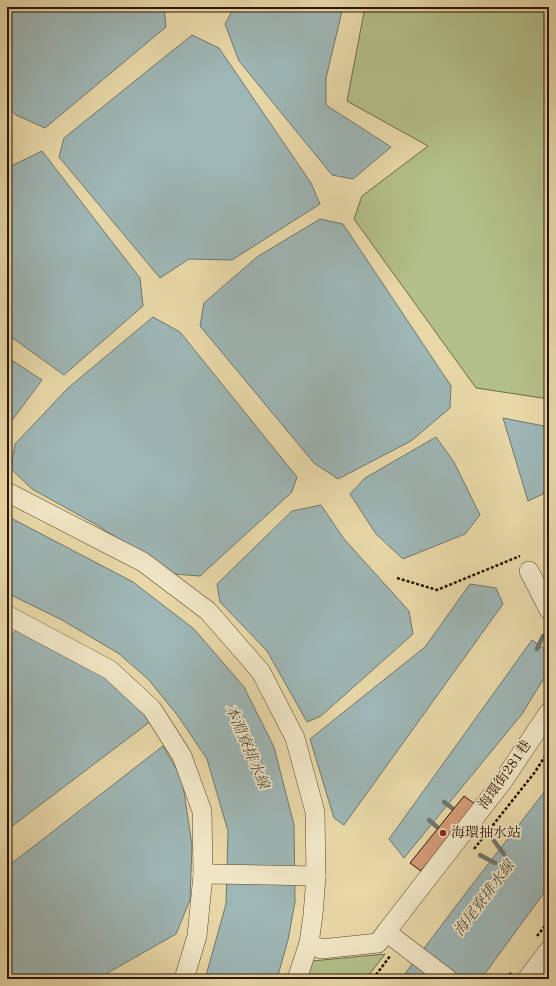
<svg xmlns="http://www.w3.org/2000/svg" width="556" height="986" viewBox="0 0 556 986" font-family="'Old Standard TT','Noto Serif TC',serif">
<rect width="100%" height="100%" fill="#e8d8a8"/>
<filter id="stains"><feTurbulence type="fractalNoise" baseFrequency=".005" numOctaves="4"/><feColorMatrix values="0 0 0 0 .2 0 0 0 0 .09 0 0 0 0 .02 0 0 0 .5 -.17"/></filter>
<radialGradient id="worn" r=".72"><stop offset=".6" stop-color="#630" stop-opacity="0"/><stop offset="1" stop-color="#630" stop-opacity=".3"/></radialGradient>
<g fill="#b3bf8a" stroke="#706a45">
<path d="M365 7H549V399L476 388 354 219 362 196 428 146 347 101Z"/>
<path d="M385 954 366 979H306L312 961Z"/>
</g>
<g fill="#9eb6b5" stroke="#71766d">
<path d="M7 7H164L166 27 45 128 16 115 7 107Z"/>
<path d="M234 7H343L326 78V105L391 147 353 179 332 175 239 61 225 24Z"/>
<path d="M192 35 219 48 311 183 320 204 232 260 189 259 160 278 59 157 64 138Z"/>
<path d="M42 151 140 278 143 306 64 375 7 334V168Z"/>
<path d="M320 219 343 224 451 386 450 408 411 441 338 479 314 463 200 326 204 303 257 257Z"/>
<path d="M153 317 180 332 297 477 292 492 200 576 174 574 95 524 32 489 11 469 15 444 68 388Z"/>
<path d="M7 357 42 380 7 427Z"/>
<path d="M503 418 549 427V480L543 494 528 501Z"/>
<path d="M436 437 454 462 480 515 465 534 403 559 376 534 350 494 365 478Z"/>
<path d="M321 505 344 539 409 611 413 634 321 716 307 722 267 651 220 602 217 584 292 511Z"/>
<path d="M7 516 133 582 194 629 244 687 274 747 294 825 295 902 288 940 277 979H205L226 904 228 831 207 759 178 716 148 679 118 653 62 620 7 593Z"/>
<path d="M470 584 496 588 503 604 344 825 334 818 310 739 425 647Z"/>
<path d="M23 623 92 665 155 718 7 830V640Z"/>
<path d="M532 640 549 652V670L522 714 404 858 389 839Z"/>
<path d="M163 746 182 779 192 845 190 900 176 934 97 979H7V867Z"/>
<path d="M549 786V886L481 979H401L465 894Z"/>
</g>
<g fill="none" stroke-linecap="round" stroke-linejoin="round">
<g stroke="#71766d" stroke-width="4.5">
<path d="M537 649 543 636"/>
<path d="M444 802 452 808"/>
<path d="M429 820 437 827"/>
<path d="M494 841 504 854"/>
<path d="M480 855 495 863"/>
</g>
</g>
<path fill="#d49b78" stroke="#2d1500" d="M464 796 475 804 421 871 410 863Z"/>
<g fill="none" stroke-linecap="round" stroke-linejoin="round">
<g stroke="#5c462a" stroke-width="20">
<g id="minor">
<path d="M7 492 143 562 208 611 261 672 295 738 315 812 316 876 313 915 309 943 297 979"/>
<path d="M529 571 549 610"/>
<path d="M7 615 110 670 152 709 182 756 202 811 203 875 197 936 184 979"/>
<path d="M203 875 213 874 316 876"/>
<path d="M386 932 503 781 549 712"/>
<path d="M309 943 321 949 378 943 386 932 448 979"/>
<path d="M527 979 549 950"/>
</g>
</g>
<g stroke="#2d1500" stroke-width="2.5" stroke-dasharray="3 2" stroke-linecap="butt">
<path d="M397 578 437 590 520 556"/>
<path d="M474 849 535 772 549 750"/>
<path d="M537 936 549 921"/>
<path d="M373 979 390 956"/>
<path d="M506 979 511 973"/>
</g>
<use href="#minor" stroke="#f0e6c6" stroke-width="19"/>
</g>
<circle fill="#8f2418" stroke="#f0e6c6" stroke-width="1.5" cx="443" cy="833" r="4"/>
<g text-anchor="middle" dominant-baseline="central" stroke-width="3.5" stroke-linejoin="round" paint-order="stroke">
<g font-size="14" fill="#2d1500" stroke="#f0e6c6">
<text transform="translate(505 775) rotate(-55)">海環街281巷</text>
</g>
<g font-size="14" fill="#2d1500" stroke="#f0e6c6" text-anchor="start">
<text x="451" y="833">海環抽水站</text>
</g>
<g font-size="15" font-style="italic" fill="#554d3f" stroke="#f0e6c6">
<text transform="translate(246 747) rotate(67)">本淵寮排水線</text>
<text transform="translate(485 899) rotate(-53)">海尾寮排水線</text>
</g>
</g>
<rect width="556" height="986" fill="none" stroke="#e8d8a8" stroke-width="24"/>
<rect x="8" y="8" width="540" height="970" fill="none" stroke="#2d1500" stroke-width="2"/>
<rect x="12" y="12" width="532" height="962" fill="none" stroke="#2d1500"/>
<rect width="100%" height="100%" filter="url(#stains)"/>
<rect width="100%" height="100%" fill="url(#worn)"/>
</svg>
